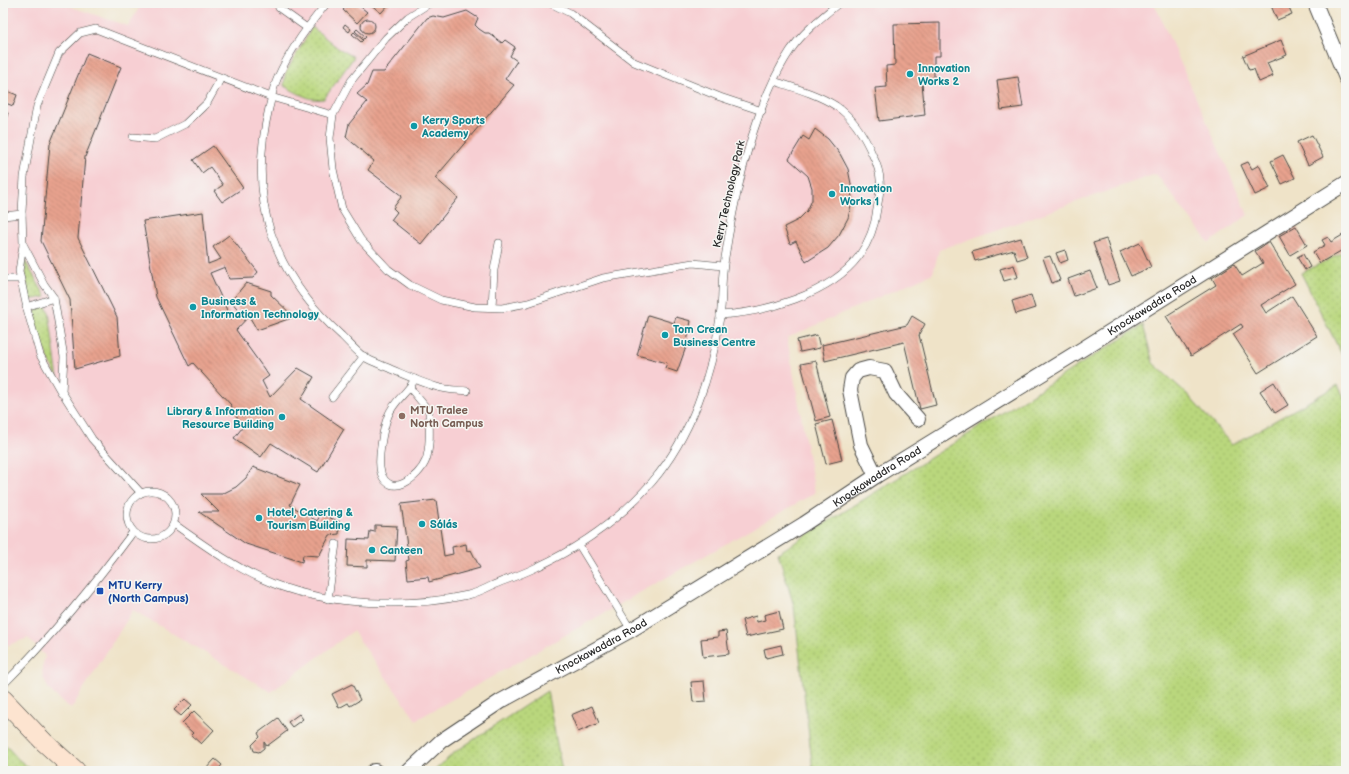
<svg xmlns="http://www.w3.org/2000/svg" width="1349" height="774" viewBox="0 0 1349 774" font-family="'Balsamiq Sans',sans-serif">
<defs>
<pattern id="grass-dots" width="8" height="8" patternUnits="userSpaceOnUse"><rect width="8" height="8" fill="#b9d77d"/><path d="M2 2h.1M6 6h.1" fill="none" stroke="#9fb96c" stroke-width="1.8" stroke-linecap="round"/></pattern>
<pattern id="building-back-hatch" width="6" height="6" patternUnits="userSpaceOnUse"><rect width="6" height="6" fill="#e8a28e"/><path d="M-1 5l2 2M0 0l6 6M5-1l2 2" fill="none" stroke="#bc8474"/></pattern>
</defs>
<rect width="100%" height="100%" fill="#f6f6f2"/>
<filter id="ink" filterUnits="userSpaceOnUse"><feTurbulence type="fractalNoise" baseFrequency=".025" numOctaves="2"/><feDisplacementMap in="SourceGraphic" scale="8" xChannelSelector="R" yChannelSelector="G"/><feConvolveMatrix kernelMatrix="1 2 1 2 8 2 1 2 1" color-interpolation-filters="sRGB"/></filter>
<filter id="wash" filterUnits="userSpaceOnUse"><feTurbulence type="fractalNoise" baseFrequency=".012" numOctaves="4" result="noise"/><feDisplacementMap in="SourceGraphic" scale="16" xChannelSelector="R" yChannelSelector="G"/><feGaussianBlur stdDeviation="0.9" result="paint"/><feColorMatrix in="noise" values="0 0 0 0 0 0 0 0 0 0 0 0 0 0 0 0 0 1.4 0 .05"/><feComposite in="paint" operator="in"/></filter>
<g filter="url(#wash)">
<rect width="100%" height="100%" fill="#efe3c8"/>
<path fill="#f7cfd3" d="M3 3H60L128 26 142 3H1154L1248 215 1209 243 1156 174 939 250 933 273 787 338 815 493 416 720 353 631 271 692 133 610 71 709 49 690 43 677 42 668 45 656 28 638 8 645 3 644Z"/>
<g fill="url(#grass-dots)" stroke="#728154">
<path d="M312 27 338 48 354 57 324 99C310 102 296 92 284 86L285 74Z"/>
<path d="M1346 251V363L1301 273Z"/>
<path d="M24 259 46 297 29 300Z"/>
<path d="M42 305 46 306 49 312 58 379C51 364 28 321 37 307Z"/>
<path d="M1143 325 1153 363 1187 394 1232 445 1338 385 1346 402V771H813L794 606 778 553Z"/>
<path d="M547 691 562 771H434L455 752Z"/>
<path d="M3 742 18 759 33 771H3Z"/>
</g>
<g id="blocks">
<g fill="url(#building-back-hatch)">
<path d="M349 3H356L367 12 357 23 343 10Z"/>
<path d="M369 3H390L381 13Z"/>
<path d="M1270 3H1287L1292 14 1277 20Z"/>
<path d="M467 11 478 18 475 25 479 29 485 33H489L502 43 505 40 515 47 510 56 517 61 505 79 514 85 435 178 458 198 421 244 391 220 397 212 393 208 402 196 368 170 374 161 346 137 349 124 367 102 357 94 367 85 372 72H384L427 18 433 16 444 18Z"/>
<circle cx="368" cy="26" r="7"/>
<path d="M940 23V56H934V82L922 83 925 115 879 121 875 88 887 87 886 66 895 65 894 24Z"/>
<path d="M345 24 351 29 349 32 343 27Z"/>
<path d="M357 29 366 37 364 39 355 31Z"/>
<path d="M354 32 363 40 361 42 352 34Z"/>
<path d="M1281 40 1287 55 1267 63 1273 76 1259 82 1254 69 1249 70 1243 56Z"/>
<path d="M87 53 121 67 85 157 78 238 117 317 120 356 75 369 70 300 41 241 50 144Z"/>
<path d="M1018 77 1023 107 1001 110 997 80Z"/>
<path d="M5 90 17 95 13 106 3 102Z"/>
<path d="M3 111 8 113 3 128Z"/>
<path d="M815 129 828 139 840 154 848 169 851 184 852 201 848 218 839 235 828 248 806 262 796 241 790 244 784 227 798 220 807 211 812 200V188L808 176 789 159 803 136 809 140Z"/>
<path d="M1312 135 1323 157 1308 165 1297 142Z"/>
<path d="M213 146 243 188 222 202 214 191 223 185 210 167 202 173 193 160Z"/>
<path d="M1283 155 1295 178 1282 184 1271 161Z"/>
<path d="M1248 162 1252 169 1259 165 1270 188 1255 195 1241 165Z"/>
<path d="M203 212 208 264 221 259 213 247 229 235 258 272 253 278 229 279 225 267 210 273 231 319 241 313 231 301 246 283 271 291V295L294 317 257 330 249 316 236 330 269 376 262 381 270 397 298 368 314 377 301 399 344 429 318 472 271 443 261 457 234 438 242 428 231 405 193 363 189 366 156 297 143 221Z"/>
<path d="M1296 226 1307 245 1290 255 1279 236Z"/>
<path d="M1346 233V248L1320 263 1313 252 1325 245 1322 240 1328 237 1331 242Z"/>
<path d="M1021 238 1027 257 1017 260 1014 250 975 261 972 252Z"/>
<path d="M1106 239 1120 281 1108 285 1093 243Z"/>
<path d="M1269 242 1295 284 1261 305 1266 313 1292 296 1317 336 1258 373 1233 334 1243 327 1241 324 1191 356 1166 316 1216 285 1212 278 1234 264 1242 276 1263 263 1255 251Z"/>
<path d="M1140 243 1151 267 1131 276 1120 252Z"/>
<path d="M1065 250 1068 260 1060 263 1056 253Z"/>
<path d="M1303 254 1310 267 1305 270 1297 257Z"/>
<path d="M1050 256 1060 280 1052 283 1043 258Z"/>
<path d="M1014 265 1018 277 1004 281 1000 269Z"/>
<path d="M1090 271 1097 288 1074 296 1068 279Z"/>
<path d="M1031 295 1035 308 1016 314 1012 301Z"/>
<path d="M648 315 674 323 676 317 691 321 686 347 677 372 665 368 667 363 637 355Z"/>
<path d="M912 316 925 324 919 335 936 405 920 409 904 342 825 361 822 345 907 325Z"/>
<path d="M817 335 820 348 800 352 797 340Z"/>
<path d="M816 361 830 417 816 421 801 364Z"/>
<path d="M1274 382 1288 405 1275 413 1260 391Z"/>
<path d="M832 420 842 460 826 464 816 424Z"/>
<path d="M253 467 300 485 290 505 317 521 321 514 340 522 339 534 330 535 319 556 303 555 302 562 246 544 199 512H219L201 494H222L236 487 246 478Z"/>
<path d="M436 500 444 556 453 554 452 547 466 544 467 551 471 550 480 568 429 582 428 577 408 579 406 561 409 560 401 504Z"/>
<path d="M375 525 397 526 395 561 367 560V567L347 566 348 539 369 540 370 531 375 532Z"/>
<path d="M779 611 783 629 746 637 742 620 756 616 757 622 765 620 764 615Z"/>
<path d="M726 631 729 654 703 657 701 639 718 637V632Z"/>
<path d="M781 645 783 654 766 658 764 649Z"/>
<path d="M704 681 706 701 693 702 691 682Z"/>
<path d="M352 684 360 700 350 706 348 703 339 708 332 694Z"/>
<path d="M185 699 192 705 181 716 174 710Z"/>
<path d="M592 706 599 723 578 732 571 715Z"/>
<path d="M194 711 214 730 201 744 191 735 193 733 182 723Z"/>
<path d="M299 714 303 719 292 727 288 722Z"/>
<path d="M278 718 287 731 267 746 264 742V748L259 752 254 751 252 745 260 737 258 733Z"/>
<path d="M215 759 222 765 217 771H204Z"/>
</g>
</g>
</g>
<g filter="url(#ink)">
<use href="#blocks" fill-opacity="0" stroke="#484743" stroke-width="1"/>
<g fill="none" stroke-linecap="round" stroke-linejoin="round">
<g stroke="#484743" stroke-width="8">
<g id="lane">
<path d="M327 3C306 28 285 56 274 87 272 94 271 101 269 108 247 200 272 273 342 336 349 343 356 351 364 357 371 361 379 364 386 367 403 374 419 382 437 387 446 390 457 390 467 391"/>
<path d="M430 3 408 17 386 38 351 81 333 115 330 138 333 169 342 209 361 240 388 269 410 285 441 300 475 307 502 308 528 303 603 278 693 263 723 266"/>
<path d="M550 3 570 13 634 62 720 97 762 111"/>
<path d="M279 8 307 28"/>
<path d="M133 137 155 139 185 124 207 103 221 78"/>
<path d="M3 216 22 214"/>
<path d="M23 245 19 271 28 313 40 355 61 392"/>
<path d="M3 279H20"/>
<path d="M26 307 54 298"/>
<path d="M492 307 494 270 499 243"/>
<path d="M720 315C764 313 831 294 859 256 869 242 875 226 877 209 881 188 883 176 873 156 865 137 854 118 836 106 817 94 795 88 774 81"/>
<path d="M410 388 429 411C429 427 431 445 426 460 419 478 390 499 381 473 377 460 383 429 388 416 394 400 406 395 415 379"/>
<path d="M332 397 364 356"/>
<circle cx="151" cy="515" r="24"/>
<path d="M141 493 92 439 62 392 64 357 54 298 44 284 23 244 22 212 24 177 37 106 59 53 80 33 96 29 271 97 333 115"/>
<path d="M174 524C205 546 238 570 274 584 331 606 409 608 468 595 477 593 485 589 493 585 508 579 523 574 537 567 580 547 621 518 652 482 691 436 712 375 720 317 723 299 721 281 724 264 734 198 753 107 790 51 802 33 822 17 839 3"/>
<path d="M579 545 631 630"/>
<path d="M328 599 336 544"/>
<path d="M3 685C50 638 93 586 133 532"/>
</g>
</g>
<g stroke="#484743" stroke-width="16">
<g id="street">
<path d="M1315 3 1346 78"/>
<path d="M876 476 861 445 850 390 852 378 858 371 869 368 885 371 896 394 918 419"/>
<path d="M374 771H375"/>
<path id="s1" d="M409 771 441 741 501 701 631 630 804 524 876 476 1084 348 1346 183"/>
</g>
</g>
<g stroke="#484743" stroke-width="20">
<path id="secondary" d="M3 699 44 742 76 771"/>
</g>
<use href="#lane" stroke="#fff" stroke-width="7"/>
<use href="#street" stroke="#fff" stroke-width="14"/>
<use href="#secondary" stroke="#fde4d0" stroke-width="19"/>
</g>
</g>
<g fill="#0f9aa8" stroke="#f6f6f2" stroke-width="1.5">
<circle cx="910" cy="74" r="4"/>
<circle cx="414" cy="126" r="4"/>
<circle cx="832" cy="194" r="4"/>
<circle cx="193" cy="307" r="4"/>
<circle cx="665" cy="335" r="4"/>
<circle cx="282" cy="417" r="4"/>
<circle cx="259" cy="518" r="4"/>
<circle cx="422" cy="524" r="4"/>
<circle cx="372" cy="550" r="4"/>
</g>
<circle fill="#8d6e63" stroke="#f6f6f2" stroke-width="1.5" cx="402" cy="416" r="4"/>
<rect fill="#1a4fb4" stroke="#f6f6f2" stroke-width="1.5" x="96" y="587" width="8" height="8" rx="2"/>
<g text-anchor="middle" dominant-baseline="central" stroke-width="3" stroke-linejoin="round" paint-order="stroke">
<g font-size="11" font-weight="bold" fill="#0d838f" stroke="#f6f6f2" text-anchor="start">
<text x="918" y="68">Innovation<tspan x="918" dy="13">Works 2</tspan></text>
<text x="422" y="120">Kerry Sports<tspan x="422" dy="13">Academy</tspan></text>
<text x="840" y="188">Innovation<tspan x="840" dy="13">Works 1</tspan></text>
<text x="201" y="301">Business &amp;<tspan x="201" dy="13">Information Technology</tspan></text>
<text x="673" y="329">Tom Crean<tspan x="673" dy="13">Business Centre</tspan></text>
<text x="274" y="411" text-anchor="end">Library &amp; Information<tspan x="274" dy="13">Resource Building</tspan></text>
<text x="267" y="512">Hotel, Catering &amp;<tspan x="267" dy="13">Tourism Building</tspan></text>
<text x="430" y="524">Sólás</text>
<text x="380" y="550">Canteen</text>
</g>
<g font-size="11" fill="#2b2b2b" stroke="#f6f6f2">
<text transform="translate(729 194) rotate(-77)">Kerry Technology Park</text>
<text stroke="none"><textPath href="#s1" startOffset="878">Knockawaddra Road</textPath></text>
<text stroke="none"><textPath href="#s1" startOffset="554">Knockawaddra Road</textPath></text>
<text stroke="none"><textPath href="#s1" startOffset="230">Knockawaddra Road</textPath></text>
</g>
<g font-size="11" font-weight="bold" fill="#785e54" stroke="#f6f6f2" text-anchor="start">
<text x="410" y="410">MTU Tralee<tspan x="410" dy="13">North Campus</tspan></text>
</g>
<g font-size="11" font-weight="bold" fill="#164399" stroke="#f6f6f2" text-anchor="start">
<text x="108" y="585">MTU Kerry<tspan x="108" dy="13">(North Campus)</tspan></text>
</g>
</g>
<rect width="1349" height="774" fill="none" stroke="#f6f6f2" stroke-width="16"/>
</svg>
